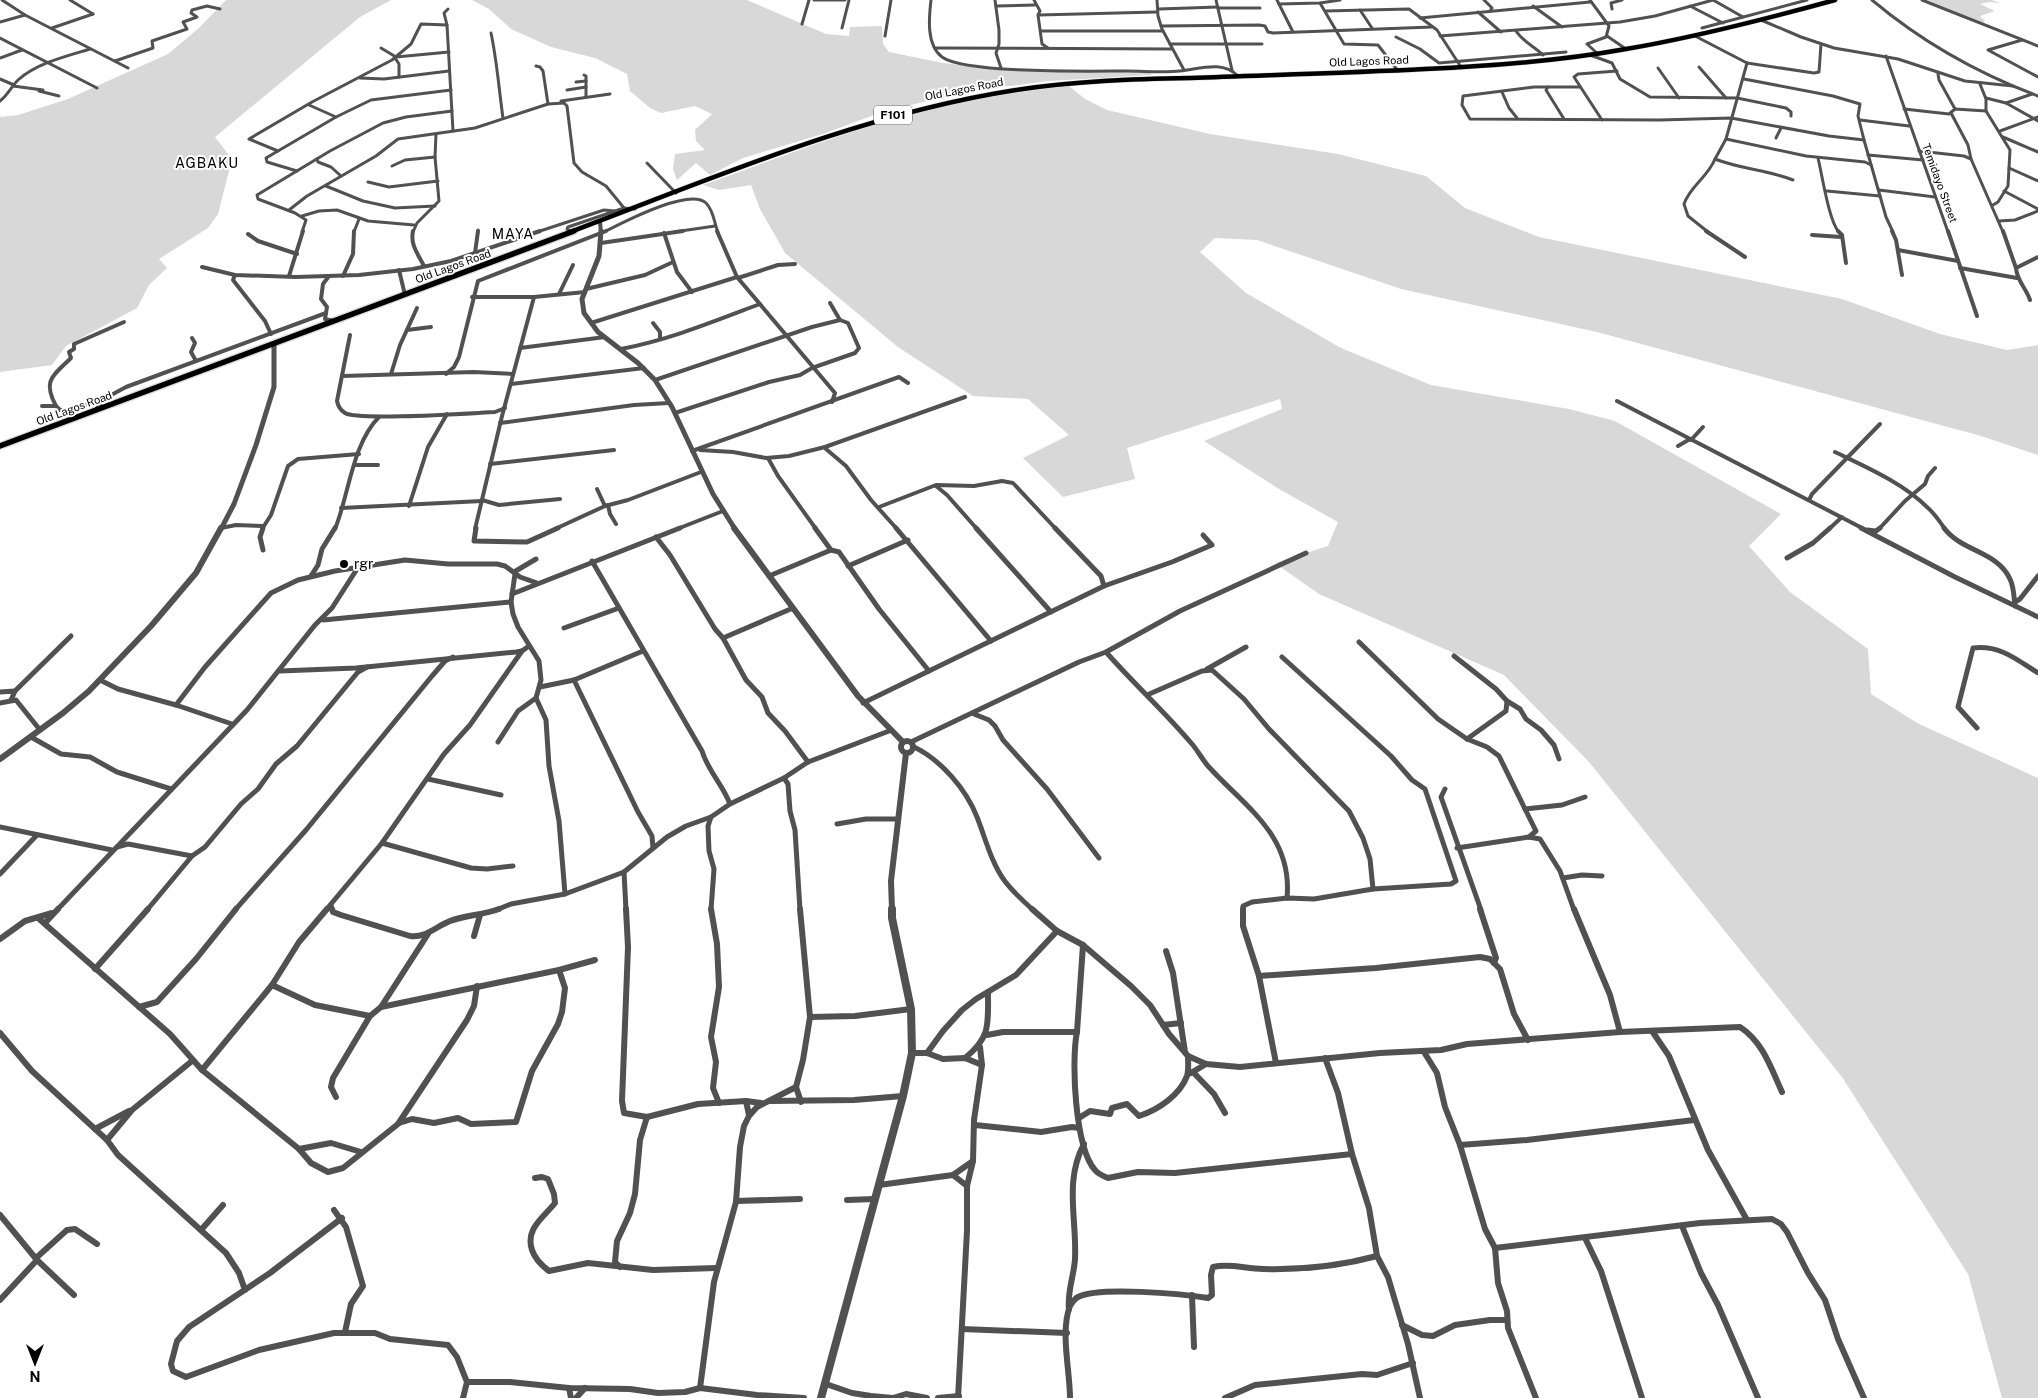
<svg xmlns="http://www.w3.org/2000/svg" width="2038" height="1398" viewBox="0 0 2038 1398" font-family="'Public Sans',sans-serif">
<rect width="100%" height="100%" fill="#fff"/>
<g fill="#d8d8d8">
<path d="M226 0H391L360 17 215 137 232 159 218 214 208 228 159 259 167 268 149 285 137 308 66 346 52 365 0 372V117L18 115 68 99 168 54 199 28Z"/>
<path d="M472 0H747L826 34 849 36 850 27 882 26 883 44 889 52 943 63 997 69 1151 72V75L1049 81 977 90 927 101 879 113 826 133 743 158 710 175 696 163 677 180 673 169 675 154 705 150 696 141 695 130 712 114 695 106 661 113 650 108 630 91 627 74 595 58 551 47 511 29 489 9Z"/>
<path d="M1926 0H1992L2000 3 1989 2 1980 4 1995 11 1980 16 1985 21 1983 23Z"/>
<path d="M1069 86 1085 99 1107 110 1210 134 1338 154 1426 176 1465 208 1539 237 1842 299 1940 334 2007 350 2038 345V455L1981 436 1597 332 1401 289 1257 240 1215 238 1200 252 1246 293 1341 348 1431 385 1569 409 1615 421 1781 514 1749 546 1790 592 1868 649 1871 694 1919 724 2038 778V1398H2002L1968 1274 1842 1077 1589 762 1504 675 1319 594 1275 563 1328 546 1338 522 1279 489 1204 441 1282 409 1280 399 1127 448 1135 479 1063 497 1023 458 1069 435 1028 399 973 396 898 347 785 253 760 209 751 185 719 190 703 185C776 159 848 130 923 111 971 98 1020 92 1069 86Z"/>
</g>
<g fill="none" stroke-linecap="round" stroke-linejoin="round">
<g stroke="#dbdbdb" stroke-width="5.5">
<path id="primary-far1" d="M570 232C716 177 861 114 1016 90 1074 81 1133 79 1191 78 1269 75 1347 73 1425 69 1492 66 1560 61 1626 49 1697 37 1766 19 1835 0"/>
</g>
<g stroke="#dbdbdb" stroke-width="8">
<path id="primary" d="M0 446 574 231"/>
</g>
<g stroke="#515151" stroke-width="3">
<path d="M2 0 25 15 128 68"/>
<path d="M70 0 93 14"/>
<path d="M814 0H845"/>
<path d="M931 0C929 17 926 45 942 57 965 74 1094 71 1127 71 1144 71 1163 73 1180 71 1200 69 1222 60 1238 76"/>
<path d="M995 0 999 30V44L996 53 1001 68"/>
<path d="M1034 0 1040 11 1038 15 1042 44 1048 48"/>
<path d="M1157 0 1158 16 1162 29 1184 70"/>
<path d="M1216 0 1232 70"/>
<path d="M1277 0 1293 32"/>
<path d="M1484 0 1492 8 1490 11"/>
<path d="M1590 0 1609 26 1606 37 1587 44 1598 54"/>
<path d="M1713 0 1743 17"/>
<path d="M1872 0C1922 42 1977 73 2038 96"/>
<path d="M1922 0 2038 46"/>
<path d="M1320 3 1344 44 1378 45 1398 71"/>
<path d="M1279 4 1320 3 1340 0"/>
<path d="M996 6 1035 5"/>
<path d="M1533 6 1562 27"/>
<path d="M1690 6 1723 23"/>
<path d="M1218 8H1260"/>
<path d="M448 9 444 13 447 25 453 131"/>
<path d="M1159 9 1218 7"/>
<path d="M1612 9 1611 3 1622 0"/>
<path d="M1360 10 1372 28"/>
<path d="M1325 11 1409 9 1437 30 1461 67"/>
<path d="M1478 12 1501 32"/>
<path d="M1039 15 1157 12"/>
<path d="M1420 18 1590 2"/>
<path d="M1761 20 1801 37 1834 48 1898 59 1965 81 2013 86"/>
<path d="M0 22 25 15"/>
<path d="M802 24 809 0"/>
<path d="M1161 26 1259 25 1265 26 1268 32 1273 33 1432 27"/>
<path d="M52 28 93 14"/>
<path d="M842 28 849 0"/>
<path d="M1702 28 1807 0"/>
<path d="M1041 31H1163"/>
<path d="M1516 31C1523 42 1534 46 1543 55"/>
<path d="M491 33C497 61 499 90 503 118"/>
<path d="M885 36 891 0"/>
<path d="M1440 36 1620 22 1655 16 1713 0"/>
<path d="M1607 36 1626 49"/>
<path d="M1695 36 1747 63 1814 73 1819 72 1821 44"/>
<path d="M1396 37 1420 49 1439 63 1566 52"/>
<path d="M0 38 97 88"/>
<path d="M2022 40 1988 50 2038 77"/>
<path d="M1170 44H1262"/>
<path d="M381 48 396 57 449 52"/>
<path d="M935 48 1172 49"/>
<path d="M1590 55 1612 63 1620 79 1650 97 1737 98 1786 108 1791 112V116"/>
<path d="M1886 56 1948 232"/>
<path d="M0 58 22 50"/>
<path d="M395 58 399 64V77"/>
<path d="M115 61 153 48 152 41 187 29 183 22 197 17 191 13 192 10 207 6 220 9"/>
<path d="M1747 63 1726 139 1715 159C1740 169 1768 170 1793 180"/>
<path d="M536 66 540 67 543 71 548 104"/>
<path d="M1699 67 1726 98"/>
<path d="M1658 68 1679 98"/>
<path d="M1938 74 1939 80 1955 109"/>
<path d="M584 75 586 76V97"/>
<path d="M360 78 384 79 449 71"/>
<path d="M0 79 14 85"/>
<path d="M1744 79 1833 96 1860 104 1858 116 1864 140 1886 217 1893 232"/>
<path d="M576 82 586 81"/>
<path d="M1980 84 1986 99V111L2010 150 2008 186 1998 202 1993 205"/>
<path d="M13 86 43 90"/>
<path d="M1548 87 1546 90 1564 119"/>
<path d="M1580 87H1534L1463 96 1462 105 1470 119 1660 120 1731 118 1829 136 1864 140"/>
<path d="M567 90 586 87"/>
<path d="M39 91 59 96"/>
<path d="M1502 92 1509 108 1517 118"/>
<path d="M1986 98 2006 103 2032 94"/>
<path d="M0 101C8 95 11 87 18 80 37 63 67 56 90 49"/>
<path d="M561 101 610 94"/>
<path d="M564 103 567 106 574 163 582 172 606 186 624 208"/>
<path d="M2006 103 2038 121"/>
<path d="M309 105 336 117"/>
<path d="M1904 109 1949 114 1955 109 1986 111"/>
<path d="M1951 113 1968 145 1971 159 2003 232"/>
<path d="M1602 120 1574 77 1578 74 1617 71"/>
<path d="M1860 120 1909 126"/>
<path d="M2000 131 2038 117"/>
<path d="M2003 137 2038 152"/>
<path d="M1776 138 1781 128"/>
<path d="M1726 139 1806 156 1865 162 1871 165"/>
<path d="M278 151 249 139 312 102 392 60 411 44 421 24 447 25"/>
<path d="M1919 151 1964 156 1971 159"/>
<path d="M1868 155 1923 160"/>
<path d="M1818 158C1822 174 1829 222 1839 232"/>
<path d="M317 159 318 162 331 167 341 176"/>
<path d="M647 163 676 193"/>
<path d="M392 166 405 160 435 157"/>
<path d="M2009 168 2038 181"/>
<path d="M297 171 267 162 266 158 336 117 371 100 451 90"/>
<path d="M368 182 389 187 438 181"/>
<path d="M326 186 363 201 395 208 435 206"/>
<path d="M1879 190 1935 197"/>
<path d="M1827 191 1880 196"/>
<path d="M2004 191 2038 209"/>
<path d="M289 210 307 196 376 156 398 139 475 128 548 104 564 103"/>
<path d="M302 216 319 211 337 210 368 221 414 225"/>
<path d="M1999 221 2015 220 2038 211"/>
<path d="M302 232 306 220 295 213 258 199 257 195 330 151 383 123 406 117 452 111"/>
<path d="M354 232 359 219"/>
<path d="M413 232 417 223 439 201 435 157 436 134"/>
<path d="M478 232V230"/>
<path d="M537 232 604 210 615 211"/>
<path d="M570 232 567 229 568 227 624 208 635 209"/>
<path d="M604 232C622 223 689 187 706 203 714 211 714 223 718 232"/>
<path d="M674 232 715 226"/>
<path d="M1708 232 1688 216 1684 204C1690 186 1708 177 1715 159"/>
</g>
<g stroke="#515151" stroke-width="4">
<path d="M413 231C410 245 418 254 424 266"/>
<path d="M569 231 571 233"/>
<path d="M717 231 737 277 835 393 832 402"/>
<path d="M1706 231 1745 257"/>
<path d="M1838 231 1842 235 1846 263"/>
<path d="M1892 231 1896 240 1902 275"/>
<path d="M1948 231 1977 316"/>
<path d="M2003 231 2016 268"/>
<path d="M664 233 677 272 692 292"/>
<path d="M248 234 258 241 297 254"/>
<path d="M1812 235 1841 237"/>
<path d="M601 243 683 231"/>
<path d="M1898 250 1958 261"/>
<path d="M475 253 478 231"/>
<path d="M202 267 235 275 296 277 359 275 413 269 451 261 540 231"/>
<path d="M1960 268 2017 278"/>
<path d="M399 270 405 295"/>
<path d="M235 275 233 280 265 321 271 334"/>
<path d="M289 276 303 231"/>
<path d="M329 276 323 284 321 299 327 307 325 319 334 321"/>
<path d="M343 276 353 254 354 231"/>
<path d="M738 278 778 265 795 264"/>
<path d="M586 289 645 275 673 262"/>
<path d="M559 294 573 265"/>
<path d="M472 297H534L585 292"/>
<path d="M2030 300C2026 288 2017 281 2016 268L2038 257"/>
<path d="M830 303 840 320"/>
<path d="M591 323 737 277"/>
<path d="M653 323 660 332V338"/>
<path d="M407 330 431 327"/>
<path d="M350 335 337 401C338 406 340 410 345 413 358 421 472 413 495 412L505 408"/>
<path d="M192 338 195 343 191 352 196 361"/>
<path d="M520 348 605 337"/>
<path d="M621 349C669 340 715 321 760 304"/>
<path d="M391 374 400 345 417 308"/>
<path d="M446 374 454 367 459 357 478 281 606 231"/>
<path d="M343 376 474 372 513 374"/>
<path d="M655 380 812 327 840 320 848 323 859 348 855 353 812 368 800 375 769 382 675 413"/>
<path d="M511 384 644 368"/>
<path d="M1617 401 1864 529"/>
<path d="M42 406H56L60 410H71L101 400"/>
<path d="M56 406C42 380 53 376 71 358L69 352 74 349V344L124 322"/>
<path d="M96 410 102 400 126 387 326 313"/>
<path d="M500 423 634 405 669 403"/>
<path d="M1691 440 1703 427"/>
<path d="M1678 446 1690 439"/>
<path d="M826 449 846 466 871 500 897 529"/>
<path d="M700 450 733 452 766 458 789 456 825 447 965 397"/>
<path d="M692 451 899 377 908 383"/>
<path d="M1835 452C1866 467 1903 483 1928 508 1935 514 1940 522 1945 529"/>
<path d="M768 458 778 476 816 529"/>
<path d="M490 464 614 450"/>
<path d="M356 465H378"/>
<path d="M936 486 947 495 977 529"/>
<path d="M597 489 605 506"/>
<path d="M482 500 499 505 560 499"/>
<path d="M1809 500 1812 494 1880 424"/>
<path d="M608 505 610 514 616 524"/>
<path d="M409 506 428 447 447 414"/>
<path d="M879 507 936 485 974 486 1002 481 1013 483 1056 529"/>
<path d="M341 508 482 501"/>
<path d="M221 528 236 525 263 526"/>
<path d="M262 529 271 515 288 466 298 459 359 454"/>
<path d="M335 529C349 495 352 444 379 417"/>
<path d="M475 529 502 416 534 297"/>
<path d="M555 529 605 506 628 500 701 472"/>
<path d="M677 529 723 511"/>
<path d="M1829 529 1842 517"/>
<path d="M1879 529 1905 501 1925 484 1928 476 1935 468"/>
</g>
<g stroke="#515151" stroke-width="5">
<path d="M263 528 260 537 263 550"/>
<path d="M476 528 474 541 527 542 558 528"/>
<path d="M815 528 831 550 839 552 879 609 929 671"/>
<path d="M896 528 991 641"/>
<path d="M976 528 1051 612"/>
<path d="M1861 528 1955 577 2038 617"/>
<path d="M1944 528C1962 552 1997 551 2010 579 2014 587 2014 598 2015 606"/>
<path d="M1867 530 1876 531 1880 528"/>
<path d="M656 537 670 555 715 629 723 638 746 680 762 697 768 713 785 731 808 762"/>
<path d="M1787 558 1813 543 1830 528"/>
<path d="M848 566 908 540"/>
<path d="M514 572 536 559"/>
<path d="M515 574 511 602 513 614 518 627 539 661 541 680 536 698 546 720 549 766 559 821 565 894"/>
<path d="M311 576 318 565 322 549 335 528"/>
<path d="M769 576 831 550"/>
<path d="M1104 586 1172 562 1212 545 1203 535"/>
<path d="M512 594 680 528"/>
<path d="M2015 602 2020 599 2038 576"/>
<path d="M323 620 511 602"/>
<path d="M564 628 619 608"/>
<path d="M723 638 793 608"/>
<path d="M1359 642 1438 719 1467 739 1487 747 1499 756 1525 809"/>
<path d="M1106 652 1180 611 1306 553"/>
<path d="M1454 656 1496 689 1507 701 1506 711 1467 739"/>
<path d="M1207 669 1246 647"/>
<path d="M280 671 356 668 516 652 522 651 529 646"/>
<path d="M100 680 118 689 176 705 232 724"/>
<path d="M574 680 638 812 652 836 653 848"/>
<path d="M540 687 574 680 643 651"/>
<path d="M15 691 71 636"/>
<path d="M0 692 15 691 11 700"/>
<path d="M1147 695 1202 671 1212 670 1244 699 1269 729 1349 811 1363 838 1370 859 1373 889"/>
<path d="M1507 701 1520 709 1526 719 1541 730 1554 745 1559 759"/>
<path d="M0 703 16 700 40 730"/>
<path d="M863 703 1104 586 1101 576 1055 528"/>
<path d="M176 705 205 667 271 593 298 580 335 571 405 560 448 564H497L505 566 520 577 537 583"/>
<path d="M974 714 989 720 995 726 1003 740 1047 789 1099 858"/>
<path d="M1977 728 1958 707 1973 648C2000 645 2016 659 2038 673"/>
<path d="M31 737 61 754 90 757 117 772 171 789"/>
<path d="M498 742 518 711 536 698"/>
<path d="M911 742 1079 662 1106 652C1134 684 1165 712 1192 744 1198 751 1202 759 1208 766 1245 807 1293 835 1287 898"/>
<path d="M914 747C941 760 966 789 977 817 985 837 991 862 1004 880 1012 891 1023 901 1033 910"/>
<path d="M428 779 501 795"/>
<path d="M1445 789 1441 797 1481 910"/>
<path d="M730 804 784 778"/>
<path d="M711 817 708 826 709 851 714 869 711 910"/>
<path d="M837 824 866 819H898"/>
<path d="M0 827 112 850"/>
<path d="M1529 837 1536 831 1525 809 1562 805 1585 797"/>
<path d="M382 843 471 868 487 869 513 866"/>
<path d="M117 847 128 844 192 856"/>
<path d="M1457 848 1529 837 1540 839 1560 871 1574 910"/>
<path d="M624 872 626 910"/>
<path d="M0 874 37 835"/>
<path d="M1563 878 1582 875 1602 876"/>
<path d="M331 905 332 910"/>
<path d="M57 910 247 710 315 625 332 608 357 569"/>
<path d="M147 910 192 856 205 847 241 804 258 789 276 764 297 746 358 672 367 667"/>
<path d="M235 910 306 830 432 676 445 661 453 657"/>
<path d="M326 910 382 843 444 754 470 725 522 651"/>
<path d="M496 910 511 904 565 894 624 872 667 837 686 826 711 817 730 804C723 785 708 771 702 751L592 561"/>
<path d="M800 910 795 830 790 811 788 784 784 778 808 762 889 731"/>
<path d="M1243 910V906L1252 902 1287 898 1314 899 1373 889 1451 884 1456 881 1425 789 1412 780 1391 756 1282 657"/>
</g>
<g stroke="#515151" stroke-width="6">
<path d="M332 909 333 912 341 915 410 936C426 938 435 927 450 921 466 915 483 915 499 909"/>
<path d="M626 909 628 947 622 1101 624 1113 647 1117 698 1104 746 1101 761 1103"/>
<path d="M711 909 717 944 719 987 711 1037 716 1062 713 1088 719 1103"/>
<path d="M800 909 810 1017 803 1060 796 1087 801 1102"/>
<path d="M1032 909 1057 931 1083 945 1131 986 1150 1005 1169 1034 1188 1056 1206 1064 1240 1067 1380 1053 1441 1050 1467 1044 1620 1032 1740 1027C1763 1042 1771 1068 1782 1092"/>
<path d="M1243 909V926L1259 976 1276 1063"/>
<path d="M1480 909 1496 958 1494 963"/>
<path d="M1574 909 1610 995 1620 1032"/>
<path d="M38 918 170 1034 202 1070 299 1149 311 1163 328 1172 343 1168 398 1124 467 1020 474 1006 477 986"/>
<path d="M45 923 58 909"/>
<path d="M474 936 480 915"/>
<path d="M0 939 25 921 52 913"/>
<path d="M1166 951 1173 973 1185 1052"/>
<path d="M95 969 148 909"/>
<path d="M1259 976 1376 968 1480 957 1490 959 1500 969 1514 1014 1528 1040"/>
<path d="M272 985 315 1005 370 1016"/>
<path d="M139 1007 157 1002 196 959 236 909"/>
<path d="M381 1007 559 970 595 960"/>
<path d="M810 1017 855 1016 911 1009"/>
<path d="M1163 1025 1181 1023"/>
<path d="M1652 1031 1669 1056 1708 1150 1747 1220"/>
<path d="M1077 1032C1071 1061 1075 1148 1095 1170 1098 1174 1103 1176 1108 1178L1138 1172 1175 1173 1352 1154"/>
<path d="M0 1033 32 1071 107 1140 118 1155 226 1253 239 1273 245 1290"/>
<path d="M987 1035 1003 1032H1077L1083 945"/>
<path d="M1424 1052 1437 1073 1445 1107 1460 1145 1485 1229 1495 1248 1498 1283 1507 1311 1508 1328 1536 1398"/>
<path d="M912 1053H927L943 1059 965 1058 982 1065"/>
<path d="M927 1053 943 1031 962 1010 976 999 1016 975 1057 931"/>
<path d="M965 1058C991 1037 988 1024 988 993"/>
<path d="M1325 1058 1338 1093 1352 1154 1369 1208 1377 1256 1388 1277 1408 1344 1420 1398"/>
<path d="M202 1070 272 985 299 942 327 909"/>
<path d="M1193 1072 1214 1094 1225 1113"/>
<path d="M1191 1073 1206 1064"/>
<path d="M336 1097 331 1087 333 1078 370 1016 381 1007 428 934"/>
<path d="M746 1101 749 1115"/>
<path d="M770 1101 854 1100 903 1096"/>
<path d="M1079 1118 1090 1111 1110 1114 1112 1108 1127 1104 1139 1116C1158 1110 1180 1095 1187 1076 1189 1070 1188 1062 1188 1056"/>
<path d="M399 1123 412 1119 434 1123 458 1118 471 1124 516 1122 532 1071 558 1024 562 1012 565 988 559 970"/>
<path d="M975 1125 1041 1132 1072 1127 1079 1128"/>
<path d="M95 1129 129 1111"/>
<path d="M107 1140 132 1110 192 1061"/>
<path d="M1460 1145 1527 1140 1694 1120"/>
<path d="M299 1149 331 1143 361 1152"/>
<path d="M953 1175 967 1186"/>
<path d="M535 1178 542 1177 548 1179 554 1194 555 1203C543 1218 525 1229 532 1250 535 1259 541 1265 549 1271L588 1263 653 1270 716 1268"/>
<path d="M879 1185 953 1175 973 1161"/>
<path d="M847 1200 874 1199"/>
<path d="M736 1201 800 1199"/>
<path d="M334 1210 346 1227 363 1286 351 1304 345 1332"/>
<path d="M0 1215 37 1260 74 1295"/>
<path d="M342 1218 270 1273 189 1327 177 1341 171 1364 173 1371 186 1377 259 1350 334 1333H375L390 1339 448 1345 457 1357 467 1382 463 1398"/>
<path d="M1682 1226 1701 1273 1718 1305 1758 1398"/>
<path d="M201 1230 223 1205"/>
<path d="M1585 1238 1601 1271 1642 1398"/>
<path d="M1495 1248 1700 1223 1772 1219 1781 1224 1787 1232 1808 1273 1825 1300 1838 1339 1864 1398"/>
<path d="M36 1258 67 1230 75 1229 97 1244"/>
<path d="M620 1267 615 1262 617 1241 630 1213 635 1194 640 1140 647 1117"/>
<path d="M1192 1295 1194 1347"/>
<path d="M0 1300 37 1260"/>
<path d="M1069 1309C1067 1291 1074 1276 1075 1259 1077 1219 1064 1181 1084 1144"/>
<path d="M1402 1325 1422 1335 1433 1336 1455 1325 1490 1320H1507"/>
<path d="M962 1329 1067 1333"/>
<path d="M467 1382H510L569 1388 630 1389 658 1393 685 1392 700 1388 757 1395 804 1398"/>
<path d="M826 1384 852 1393 871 1396 893 1398 906 1394 927 1398"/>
<path d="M569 1388 571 1398"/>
<path d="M700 1388 714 1282 736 1202 740 1147 744 1126 749 1116 757 1107 796 1087"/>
<path d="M576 1398 585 1388"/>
<path d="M938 1398 959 1396"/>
<path d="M958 1398 967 1231V1186L973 1161 974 1120 982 1065 980 1047"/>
<path d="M1070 1398C1070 1371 1060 1331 1070 1306 1072 1303 1074 1299 1078 1297 1099 1286 1182 1294 1208 1298L1212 1295 1211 1275 1213 1267C1230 1263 1246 1269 1263 1269 1301 1270 1340 1266 1377 1256"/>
<path d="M1225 1398 1255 1385 1362 1374 1377 1375 1413 1363"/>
</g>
<path stroke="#515151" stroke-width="4" d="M600 222 601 232"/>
<g stroke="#515151" stroke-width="5">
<path d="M601 231 599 256 582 299 584 313 598 332 638 363 655 380 672 407 713 494 735 529"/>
<path d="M221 529 234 504 256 445 274 387V345"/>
</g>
<g stroke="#515151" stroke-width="6">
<path d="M734 528 858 696 903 742"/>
<circle cx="907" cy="747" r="6"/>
<path d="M0 759 63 713 89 691 151 626 196 573 221 528"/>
<path d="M892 910 891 881 906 753"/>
</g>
<path stroke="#515151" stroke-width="8" d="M821 1398 903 1096 912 1053 911 1009 892 918V909"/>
<use href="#primary-far1" stroke="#000" stroke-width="4.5"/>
<use href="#primary" stroke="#000" stroke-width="5.5"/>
</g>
<circle fill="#000" stroke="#fff" stroke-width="2" cx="344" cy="564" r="5"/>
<g text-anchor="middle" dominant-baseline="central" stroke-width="4" stroke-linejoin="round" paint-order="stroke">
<g font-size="11" fill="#000" stroke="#fff">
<text transform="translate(1369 61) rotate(-2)">Old Lagos Road</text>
<text transform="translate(964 89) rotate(-11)">Old Lagos Road</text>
<text transform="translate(1940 183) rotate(70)">Temidayo Street</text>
<text transform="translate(453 266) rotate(-20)">Old Lagos Road</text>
<text transform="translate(74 408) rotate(-20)">Old Lagos Road</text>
</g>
<rect fill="#fff" stroke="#4c4c4c" stroke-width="1" x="874" y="105.5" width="38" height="19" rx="4"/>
<g font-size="12" font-weight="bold" fill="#000">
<text x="893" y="115">F101</text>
</g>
<g font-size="14" letter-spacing="1" fill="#000" stroke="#fff">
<text x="207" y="163">AGBAKU</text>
<text x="513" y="234">MAYA</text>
</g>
<g font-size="14" fill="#000" stroke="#fff" text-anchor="start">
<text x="354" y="564">rgr</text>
</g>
</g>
<g transform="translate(35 1363) rotate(180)" stroke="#ffffff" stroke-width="4" paint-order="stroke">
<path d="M0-4L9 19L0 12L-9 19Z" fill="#000000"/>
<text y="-8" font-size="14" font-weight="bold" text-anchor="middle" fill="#000000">N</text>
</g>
</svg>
